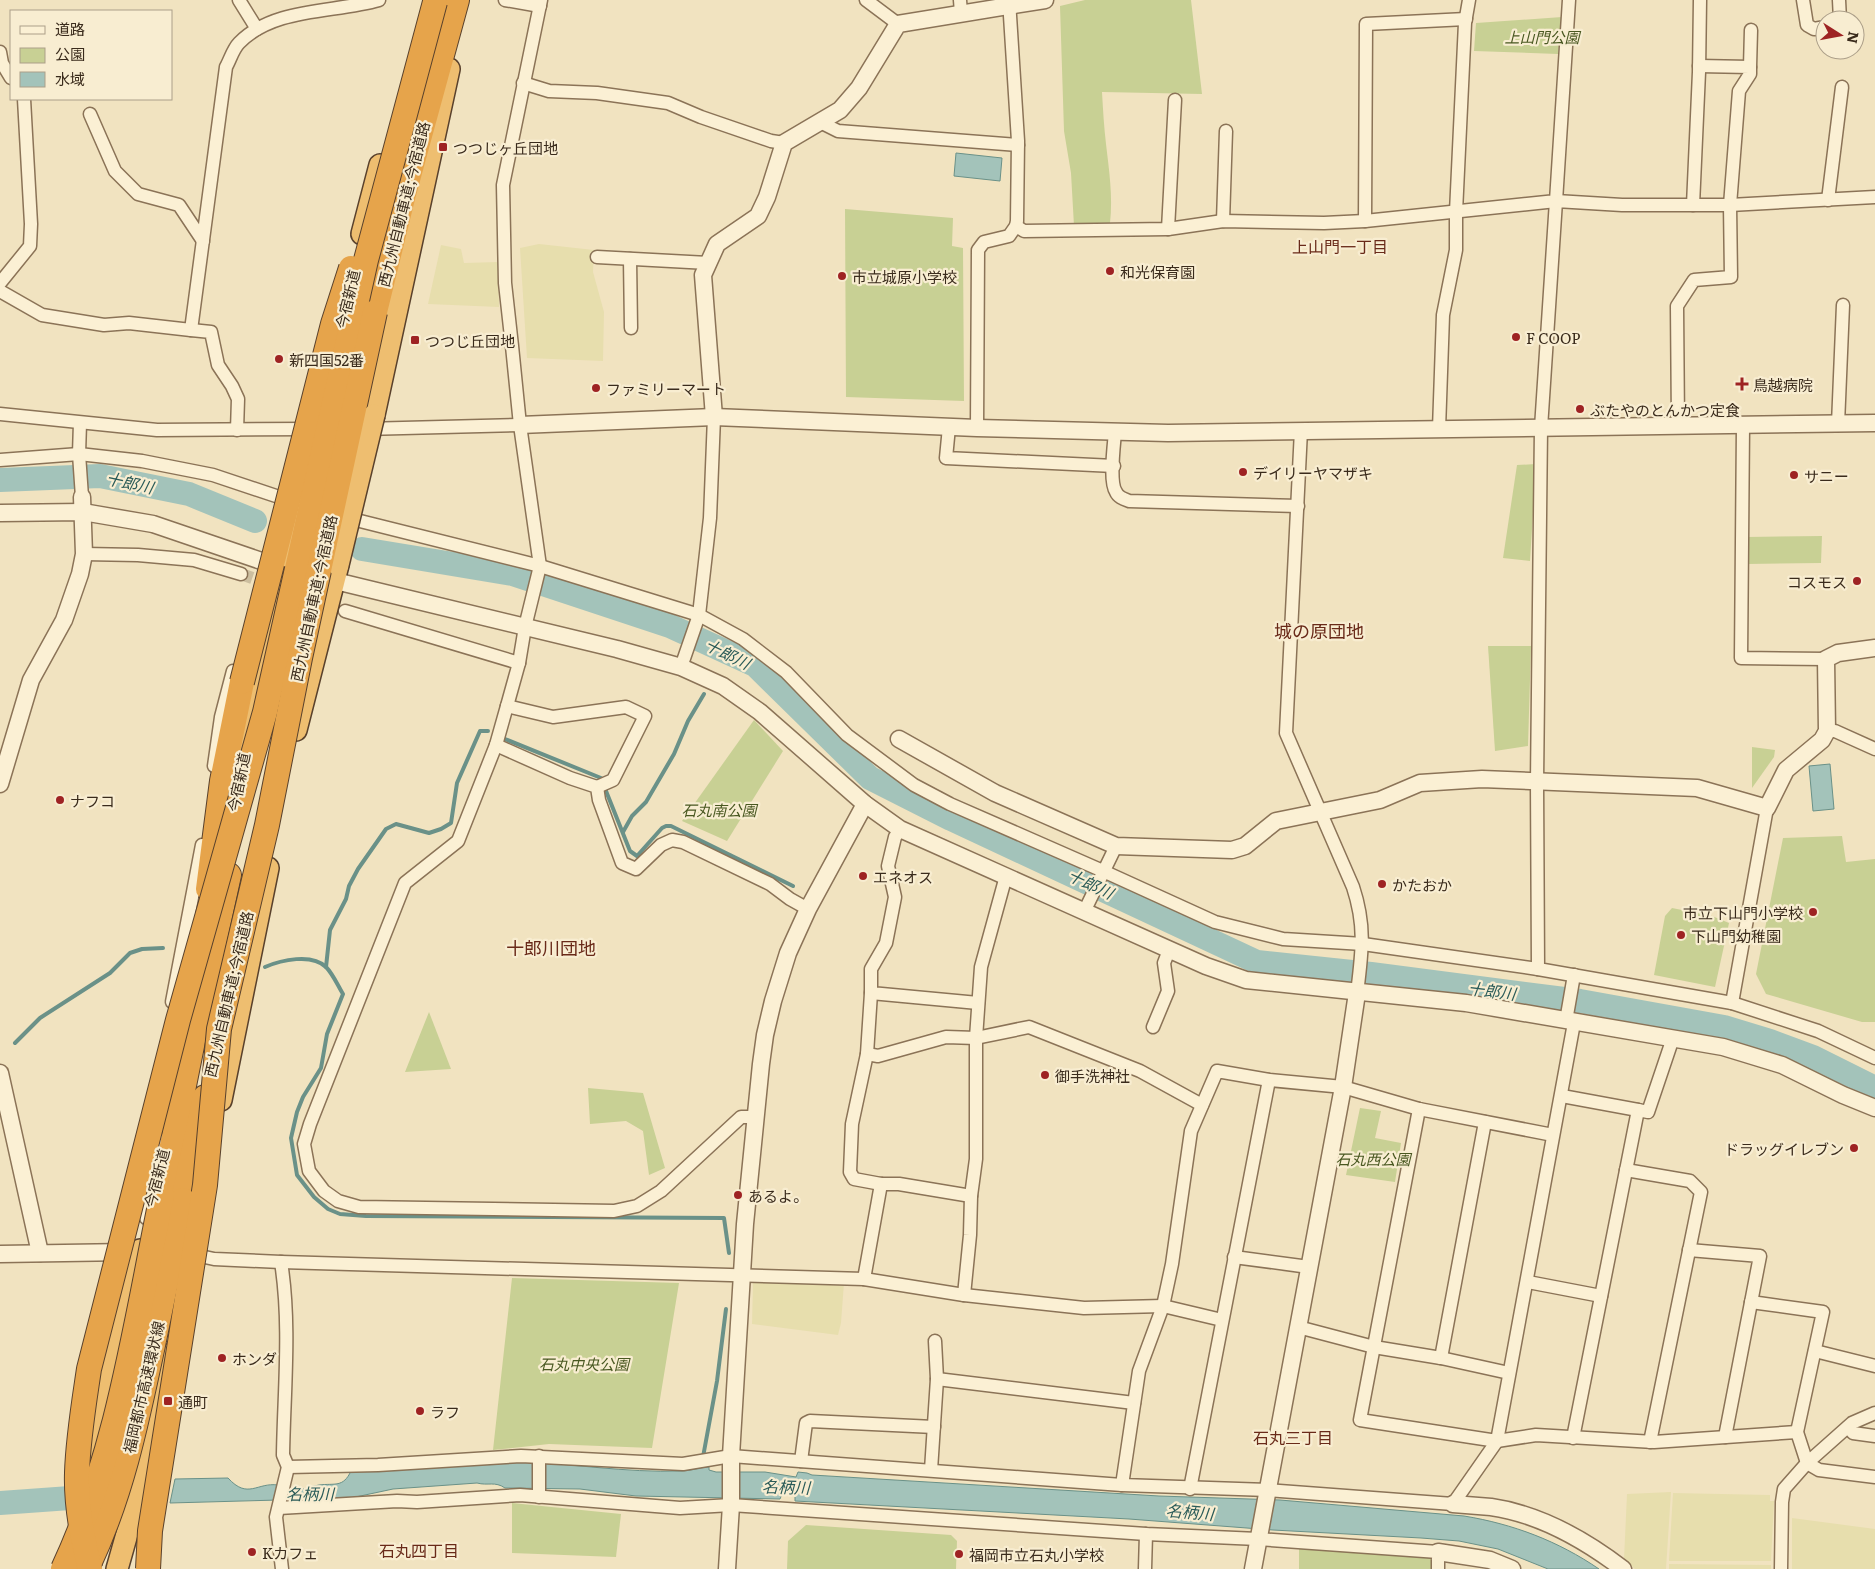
<svg xmlns="http://www.w3.org/2000/svg" width="1875" height="1569" viewBox="0 0 1875 1569" font-family="Literata,'Noto Sans JP',serif">
<rect width="100%" height="100%" fill="#f1e3c0"/>
<g fill="#e7dead">
<path d="M539 244 594 250 593 272 604 312 603 361 527 358 520 248Z"/>
<path d="M441 245 461 249 464 263 498 262 499 307 428 304Z"/>
<path d="M753 1282 844 1283 841 1323 838 1335 752 1324Z"/>
<path d="M1671 1492 1666 1569H1635L1624 1559 1627 1494Z"/>
<path d="M1673 1493 1770 1495V1501H1774L1771 1561H1669Z"/>
<path d="M1792 1518 1875 1529V1569H1792Z"/>
<path d="M1669 1564 1771 1565V1569H1669Z"/>
</g>
<g fill="#c8d094">
<path d="M1085 0H1191L1202 94 1102 92C1103 110 1104 127 1106 144 1109 170 1113 196 1110 223L1074 226 1071 173 1064 131 1060 6Z"/>
<path d="M1562 17 1558 54 1474 51 1476 23Z"/>
<path d="M845 209 953 218 952 246 963 248 964 401 846 397Z"/>
<path d="M1536 464 1530 561 1503 558 1517 465Z"/>
<path d="M1822 536 1821 563 1747 564V537Z"/>
<path d="M1488 646H1531L1528 746 1495 751Z"/>
<path d="M754 720 783 751 727 841 682 821Z"/>
<path d="M1752 747 1775 750 1774 757 1752 788Z"/>
<path d="M1842 836 1846 862 1875 859V1022H1862L1766 994 1756 974 1783 838Z"/>
<path d="M1672 908 1712 916 1729 923 1715 987 1654 975 1665 916Z"/>
<path d="M429 1012 451 1069 405 1072Z"/>
<path d="M588 1088 643 1093 665 1168 649 1175 643 1131 626 1121 590 1124Z"/>
<path d="M1360 1108 1381 1111 1375 1138 1401 1143 1395 1182 1346 1175Z"/>
<path d="M512 1278 679 1283 652 1448 549 1444 493 1450Z"/>
<path d="M512 1503 621 1514 616 1557 512 1553Z"/>
<path d="M806 1525 951 1535 957 1541 956 1569H787L788 1541Z"/>
<path d="M1299 1547 1433 1558V1569H1299Z"/>
</g>
<g fill="#a3c3ba" stroke="#6a9188">
<path d="M956 153 1002 158 1000 181 954 176Z"/>
<path d="M1830 764 1834 809 1813 811 1809 766Z"/>
<path d="M512 1461C569 1463 625 1473 682 1471 691 1471 700 1467 709 1467V1470L716 1472H765L796 1477 798 1472 807 1473 812 1475 1159 1496 1280 1500 1464 1516C1513 1524 1558 1541 1599 1569H1548L1498 1549 1459 1541 1421 1538 1273 1530 1129 1519 795 1501V1495L782 1494 780 1499 636 1496 580 1489 505 1488C495 1481 488 1486 477 1483L393 1489 351 1498 170 1503 175 1479 228 1478C248 1500 257 1482 278 1485 284 1486 287 1491 292 1491 301 1491 310 1486 319 1485 335 1483 343 1488 351 1471Z"/>
</g>
<g fill="none" stroke-linecap="round" stroke-linejoin="round">
<g stroke="#6a9188" stroke-width="4">
<path d="M505 739 601 778"/>
<path d="M606 791 630 851 637 856 662 828 666 826H671L793 886"/>
<path d="M623 832 632 816 646 802 674 754 688 721 704 694"/>
<path d="M265 967C281 960 312 953 326 967 333 974 338 986 343 994L327 1034 321 1068 303 1097 297 1112 291 1138 297 1175 314 1197 328 1209 340 1214 366 1216 724 1218 729 1253"/>
<path d="M326 967 330 930 346 899 349 886 358 869 386 829 396 824 429 833 441 829 451 823 457 783 480 731H488"/>
<path d="M15 1043 40 1018 110 973 130 953 142 949 163 948"/>
<path d="M703 1457 717 1381 726 1309"/>
</g>
<g stroke="#a3c3ba" stroke-width="24">
<path d="M0 480 100 476 189 494 255 521"/>
<path d="M362 549 513 574 670 626 755 665 870 778 951 819 1257 962 1371 974 1580 1001 1724 1027 1770 1041 1813 1057 1875 1088"/>
<path d="M0 1503 98 1496"/>
</g>
<path stroke="#ccbe9f" stroke-width="12" stroke-dasharray="12 6" stroke-linecap="butt" d="M241 574 272 585"/>
<g stroke="#8b7357" stroke-width="15">
<g id="minor">
<path d="M239 0 257 29"/>
<path d="M505 0 540 6"/>
<path d="M541 0 503 185 505 283 512 346 520 425 540 566 525 627 519 663 507 706 496 745 458 841 405 883 310 1124 304 1144 309 1171 324 1191 338 1201 359 1207 614 1211 637 1206 661 1191 741 1117H755"/>
<path d="M866 0 898 24"/>
<path d="M960 0 961 13"/>
<path d="M1700 0 1699 72 1693 205H1622L1556 201 1541 428 1537 782 1538 969 1732 1003 1818 1031 1875 1058"/>
<path d="M1803 0 1807 25 1814 29 1825 27"/>
<path d="M1839 0 1840 20"/>
<path d="M0 52 2 63 11 78"/>
<path d="M1750 67 1751 30"/>
<path d="M523 83 549 91 597 93 668 103 701 117 771 141 784 143"/>
<path d="M90 114 115 171 138 194 179 205 203 241"/>
<path d="M820 122 838 131 1018 145"/>
<path d="M1828 200 1842 87"/>
<path d="M1693 205H1730L1875 197"/>
<path d="M1223 221 1226 131"/>
<path d="M1365 221 1366 24 1466 19"/>
<path d="M1016 226 1024 231 1168 229 1223 221 1324 223 1365 221 1556 201 1569 0"/>
<path d="M1168 229 1175 100"/>
<path d="M597 257 708 263"/>
<path d="M630 259 631 328"/>
<path d="M0 283 30 246 31 224 24 99"/>
<path d="M0 291 42 315 104 325 129 323 191 330 226 67C230 60 233 49 239 43 274 7 334 13 379 0"/>
<path d="M191 330 211 332 218 365 232 386 238 399 237 430"/>
<path d="M0 414 157 430 309 429"/>
<path d="M80 423 79 454 82 497"/>
<path d="M1838 424 1843 305"/>
<path d="M1678 426 1677 306 1694 280 1731 277 1730 205 1739 91 1750 74V67L1699 66"/>
<path d="M1743 426 1741 658 1826 659"/>
<path d="M949 427 946 458 1114 466"/>
<path d="M977 428 978 250 984 242 1009 236 1016 226 1017 221 1018 141 1009 0"/>
<path d="M364 429 520 425"/>
<path d="M1439 429 1443 315 1456 250V212L1465 23 1469 0"/>
<path d="M1301 430 1286 733 1353 887C1366 926 1362 953 1357 993"/>
<path d="M1115 432C1114 445 1109 482 1116 492 1118 497 1124 499 1129 501L1298 506"/>
<path d="M0 460 79 454 142 461 213 475 291 501"/>
<path d="M344 517 540 566 699 615 743 639 786 672 847 735 914 785 950 804 1103 871 1215 922 1283 939 1363 944 1538 969"/>
<path d="M84 554 138 555 194 560 241 574"/>
<path d="M345 611 519 663"/>
<path d="M681 667 699 615 710 518 714 417"/>
<path d="M507 706 553 717 626 707 645 716 613 780 597 787"/>
<path d="M1827 731H1835L1875 749"/>
<path d="M496 745 570 778 597 787 599 800 622 863 636 869 661 845 672 840 683 842 770 884 790 899 808 909"/>
<path d="M214 766 221 717 233 671"/>
<path d="M900 829 895 837 888 866 895 897 886 943 871 969V993L978 1003"/>
<path d="M1084 912 1116 846"/>
<path d="M871 993 867 1054 852 1124 850 1172 854 1179 881 1184H899L971 1196"/>
<path d="M172 1002 202 845"/>
<path d="M1732 1003 1767 808"/>
<path d="M1566 1021 1574 975"/>
<path d="M1153 1027 1168 991 1164 963 1169 950"/>
<path d="M867 1054 878 1056 946 1037 976 1038 1029 1027 1140 1071 1202 1105"/>
<path d="M1562 1096 1638 1110"/>
<path d="M1419 1109 1360 1420 1497 1441 1536 1435 1654 1442 1797 1432"/>
<path d="M1553 1135 1419 1109 1343 1087 1269 1080 1217 1071 1191 1131 1172 1264 1163 1306 1139 1371 1122 1485 1268 1490 1453 1504 1497 1441 1574 1023"/>
<path d="M1626 1170 1690 1181 1701 1192 1650 1442"/>
<path d="M146 1218 158 1139"/>
<path d="M1689 1250 1760 1256 1725 1437"/>
<path d="M191 1254 214 1259 281 1262 864 1279 964 1295 1084 1308 1163 1306 1222 1320"/>
<path d="M1234 1257 1309 1267"/>
<path d="M281 1262C291 1325 284 1391 283 1455L288 1467 276 1517 282 1569"/>
<path d="M864 1279 881 1184"/>
<path d="M1528 1282 1601 1296"/>
<path d="M964 1295 970 1235 971 1196 976 1159V1038L981 967 1006 876"/>
<path d="M1751 1302 1823 1312 1797 1432 1807 1463 1819 1470 1875 1477"/>
<path d="M1298 1327 1374 1347 1441 1358 1509 1373"/>
<path d="M1815 1351 1875 1366"/>
<path d="M1441 1358 1485 1122"/>
<path d="M937 1379 1134 1403"/>
<path d="M1848 1427 1853 1433 1875 1436"/>
<path d="M1573 1438 1638 1110 1648 1112 1673 1038"/>
<path d="M539 1456V1497"/>
<path d="M801 1461 806 1423 810 1421 934 1427"/>
<path d="M288 1467 378 1465 521 1456 683 1464 731 1456 1122 1485"/>
<path d="M931 1470 937 1379 935 1341"/>
<path d="M1190 1489 1269 1080"/>
<path d="M279 1508 397 1501 417 1502 520 1495 680 1508 731 1505 1146 1534 1258 1539 1438 1552V1569"/>
<path d="M1145 1569 1146 1534"/>
<path d="M1781 1569 1782 1502 1784 1489 1807 1463 1852 1423 1875 1413"/>
</g>
</g>
<g stroke="#8b7357" stroke-width="19">
<g id="tertiary">
<path d="M714 417 703 275 717 244 758 216 767 197 784 143 840 110 859 88 898 24 1045 0"/>
<path d="M520 425 714 417 977 428 1168 433 1875 423"/>
<path d="M0 513 83 512 153 524 282 568"/>
<path d="M323 578 617 649 681 667 723 686 760 712 865 804 900 829 1206 966 1246 980 1466 1003 1723 1047 1782 1065 1843 1095 1875 1108"/>
<path d="M899 739 995 793 1116 846 1232 850 1245 846 1276 821 1380 800 1420 783 1482 779 1697 788 1767 808 1786 770 1822 740 1827 731 1826 659 1838 653 1875 648"/>
<path d="M0 784 31 680 64 620 80 574 84 554 82 497"/>
<path d="M0 1073 40 1253"/>
<path d="M0 1254 128 1252"/>
<path d="M1453 1504C1466 1505 1479 1506 1491 1507 1540 1514 1585 1540 1623 1569"/>
<path d="M1438 1552 1490 1560 1512 1569"/>
<path d="M727 1569 731 1505V1456L745 1224 761 1064 765 1035 773 1001 788 953 808 909 865 804"/>
<path d="M1253 1569 1343 1087 1357 993"/>
</g>
</g>
<g stroke="#59412c" stroke-width="24">
<g id="trunk">
<path d="M362 234 380 165"/>
<path d="M374 415 449 69"/>
<path d="M296 730 338 565"/>
<path d="M246 743 287 556"/>
<path d="M221 1100 268 868"/>
<path d="M83 1488 140 1250"/>
<path d="M117 1569 132 1516 168 1355"/>
</g>
</g>
<g stroke="#59412c" stroke-width="26">
<g id="motorway">
<path d="M375 312 404 194 457 0"/>
<path d="M208 889 222 781 242 682"/>
<path d="M162 1195 196 1026 229 875"/>
<path d="M183 1200 205 1097"/>
</g>
</g>
<use href="#minor" stroke="#fbf0d4" stroke-width="12"/>
<use href="#tertiary" stroke="#fbf0d4" stroke-width="16"/>
<use href="#trunk" stroke="#eebe70" stroke-width="21"/>
<use href="#motorway" stroke="#e6a44b" stroke-width="24"/>
<g stroke="#59412c" stroke-width="24" stroke-linecap="butt">
<g id="trunk-bridge">
<path d="M287 556 304 485"/>
<path d="M338 565 374 415"/>
</g>
</g>
<g stroke="#59412c" stroke-width="26" stroke-linecap="butt">
<g id="motorway-bridge">
<path d="M242 682 333 324 351 268"/>
<path d="M87 1568C121 1498 137 1421 153 1345 163 1297 173 1248 183 1200"/>
<path d="M63 1569C118 1452 136 1321 162 1195"/>
<path d="M90 1569C83 1541 76 1502 77 1473 78 1438 84 1403 89 1369L178 1020 265 712 366 260 435 2"/>
<path d="M148 1569 150 1531 205 1185 219 1029 267 825 300 658 375 312"/>
</g>
</g>
<use href="#trunk-bridge" stroke="#eebe70" stroke-width="21"/>
<use href="#motorway-bridge" stroke="#e6a44b" stroke-width="24"/>
</g>
<g fill="#9e2323" stroke="#f8edd1" stroke-width="2">
<rect x="438" y="142" width="10" height="10" rx="2.5"/>
<circle cx="1110" cy="271" r="5"/>
<circle cx="842" cy="276" r="5"/>
<circle cx="1516" cy="337" r="5"/>
<rect x="410" y="335" width="10" height="10" rx="2.5"/>
<circle cx="279" cy="359" r="5"/>
<path d="M1739.5 376.5h5v5h5v5h-5v5h-5v-5h-5v-5h5z"/>
<circle cx="596" cy="388" r="5"/>
<circle cx="1580" cy="409" r="5"/>
<circle cx="1243" cy="472" r="5"/>
<circle cx="1794" cy="475" r="5"/>
<circle cx="1857" cy="581" r="5"/>
<circle cx="60" cy="800" r="5"/>
<circle cx="863" cy="876" r="5"/>
<circle cx="1382" cy="884" r="5"/>
<circle cx="1813" cy="912" r="5"/>
<circle cx="1681" cy="935" r="5"/>
<circle cx="1045" cy="1075" r="5"/>
<circle cx="1854" cy="1148" r="5"/>
<circle cx="738" cy="1195" r="5"/>
<circle cx="222" cy="1358" r="5"/>
<rect x="163" y="1396" width="10" height="10" rx="2.5"/>
<circle cx="420" cy="1411" r="5"/>
<circle cx="252" cy="1552" r="5"/>
<circle cx="959" cy="1554" r="5"/>
</g>
<g text-anchor="middle" dominant-baseline="central" stroke-width="4.5" stroke-linejoin="round" paint-order="stroke">
<g font-size="15" font-style="italic" fill="#495821" stroke="#f8edd1">
<text x="1542" y="36">上山門公園</text>
<text x="719" y="809">石丸南公園</text>
<text x="1373" y="1158">石丸西公園</text>
<text x="584" y="1363">石丸中央公園</text>
</g>
<g font-size="15" fill="#3a2b1c" stroke="#f8edd1" text-anchor="start">
<text x="453" y="147">つつじヶ丘団地</text>
<text x="1120" y="271">和光保育園</text>
<text x="852" y="276">市立城原小学校</text>
<text x="1526" y="337">F COOP</text>
<text x="425" y="340">つつじ丘団地</text>
<text x="289" y="359">新四国52番</text>
<text x="1753" y="384">鳥越病院</text>
<text x="606" y="388">ファミリーマート</text>
<text x="1590" y="409">ぶたやのとんかつ定食</text>
<text x="1253" y="472">デイリーヤマザキ</text>
<text x="1804" y="475">サニー</text>
<text x="1847" y="581" text-anchor="end">コスモス</text>
<text x="70" y="800">ナフコ</text>
<text x="873" y="876">エネオス</text>
<text x="1392" y="884">かたおか</text>
<text x="1803" y="912" text-anchor="end">市立下山門小学校</text>
<text x="1691" y="935">下山門幼稚園</text>
<text x="1055" y="1075">御手洗神社</text>
<text x="1844" y="1148" text-anchor="end">ドラッグイレブン</text>
<text x="748" y="1195">あるよ。</text>
<text x="232" y="1358">ホンダ</text>
<text x="178" y="1401">通町</text>
<text x="430" y="1411">ラフ</text>
<text x="262" y="1552">Kカフェ</text>
<text x="969" y="1554">福岡市立石丸小学校</text>
</g>
<g font-size="15" fill="#3a2b1c" stroke="#f8edd1">
<text transform="translate(403 204) rotate(-76)">西九州自動車道;今宿道路</text>
<text transform="translate(347 299) rotate(-77)">今宿新道</text>
<text transform="translate(313 598) rotate(-78)">西九州自動車道;今宿道路</text>
<text transform="translate(238 782) rotate(-79)">今宿新道</text>
<text transform="translate(228 994) rotate(-77)">西九州自動車道;今宿道路</text>
<text transform="translate(156 1178) rotate(-76)">今宿新道</text>
<text transform="translate(143 1387) rotate(-77)">福岡都市高速環状線</text>
</g>
<g font-size="16" fill="#692a19" stroke="#f8edd1">
<text x="1340" y="246">上山門一丁目</text>
<text x="1293" y="1437">石丸三丁目</text>
<text x="419" y="1550">石丸四丁目</text>
</g>
<g font-size="16" font-style="italic" fill="#2a5b58" stroke="#f8edd1">
<text transform="translate(130 482) rotate(12)">十郎川</text>
<text transform="translate(728 653) rotate(26)">十郎川</text>
<text transform="translate(1091 883) rotate(25)">十郎川</text>
<text transform="translate(1492 990) rotate(7)">十郎川</text>
<text transform="translate(786 1486) rotate(2)">名柄川</text>
<text x="310" y="1493">名柄川</text>
<text transform="translate(1190 1511) rotate(5)">名柄川</text>
</g>
<g font-size="18" fill="#692a19" stroke="#f8edd1">
<text x="1319" y="630">城の原団地</text>
<text x="551" y="947">十郎川団地</text>
</g>
</g>
<rect x="10" y="10" width="162" height="90" fill="#f8edd1" stroke="#ac9f89"/>
<rect x="20" y="26" width="25" height="8" fill="#fbf0d4" stroke="#ac9f89"/>
<text x="55" y="35" font-size="15" fill="#3a2b1c">道路</text>
<rect x="20" y="48" width="25" height="15" fill="#c8d094" stroke="#ac9f89"/>
<text x="55" y="60" font-size="15" fill="#3a2b1c">公園</text>
<rect x="20" y="72" width="25" height="15" fill="#a3c3ba" stroke="#ac9f89"/>
<text x="55" y="85" font-size="15" fill="#3a2b1c">水域</text>
<g transform="translate(1840 35) rotate(101)"><circle r="24" fill="#f8edd1" stroke="#ac9f89"/>
<path d="M0-4L9 19L0 12L-9 19Z" fill="#9e2323"/>
<text y="-8" font-size="14" font-weight="bold" text-anchor="middle" fill="#3a2b1c">N</text>
</g>
</svg>
